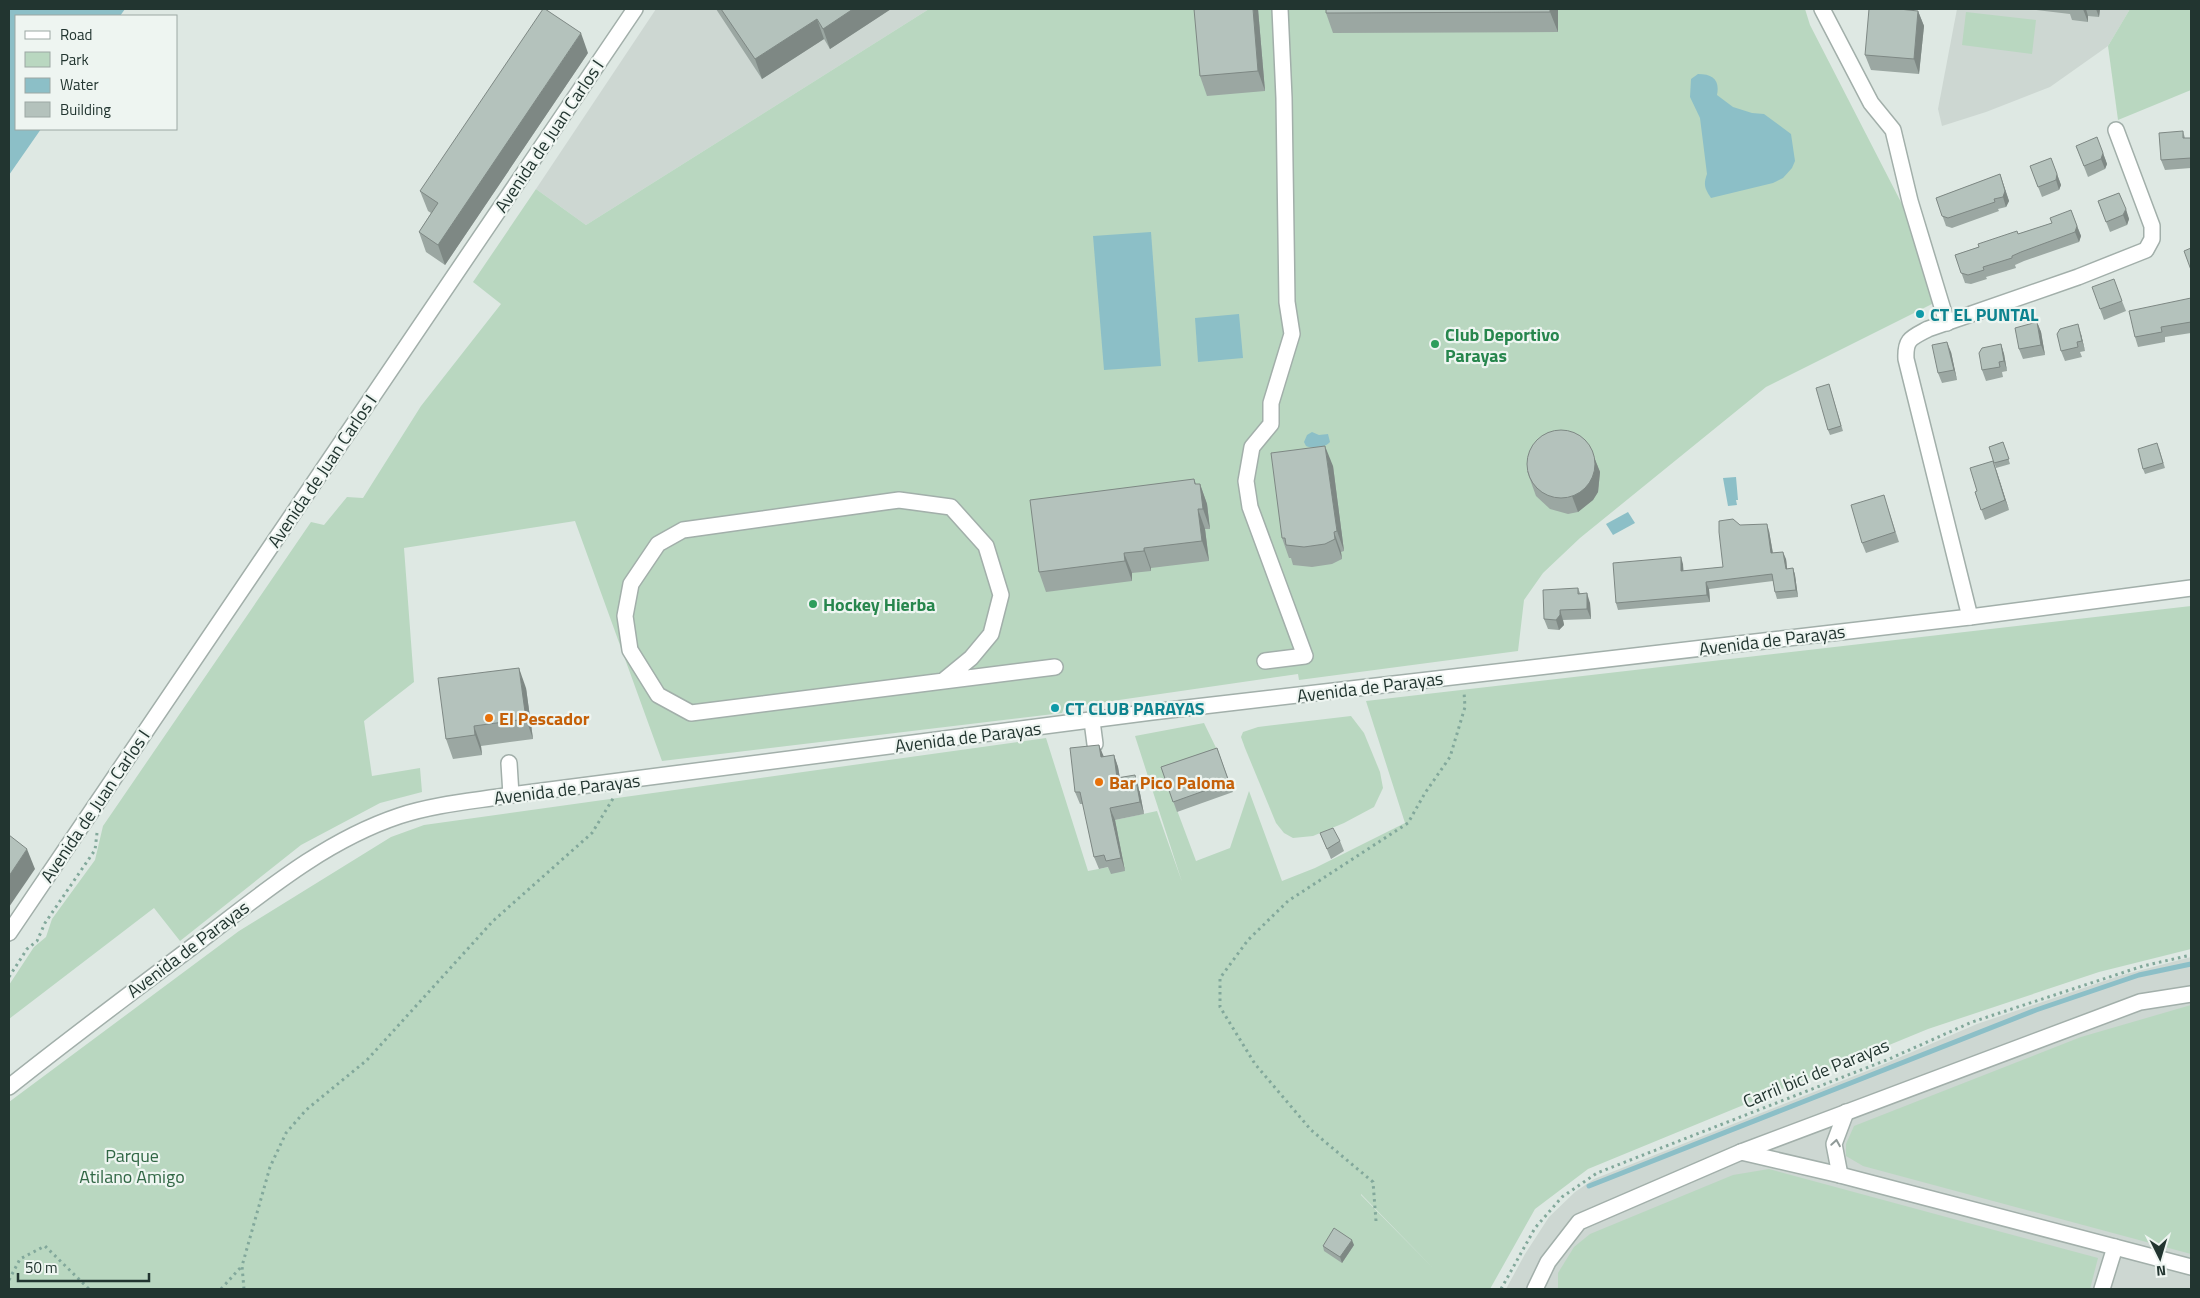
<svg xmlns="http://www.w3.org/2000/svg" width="2200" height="1298" viewBox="0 0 2200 1298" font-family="'Titillium Web',sans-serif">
<rect width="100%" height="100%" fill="#dee8e3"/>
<g fill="#cdd7d2">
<path d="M656 9H929L586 225 536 189Z"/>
<path d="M1957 9H2130L2108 46 2050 87 1986 112 1942 126 1938 109Z"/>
<path d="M2191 957V1289H1506L1525 1254 1549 1217 1575 1192 1594 1179 1882 1065 1977 1024 2119 976Z"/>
</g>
<g fill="#b9d7c0" fill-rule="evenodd">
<path d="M929 9H1805L1810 25 1904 208 1936 302 1766 387 1580 538 1543 573 1524 600 1518 651 1299 680 1298 674 1064 708 1062 713 662 761 575 521 404 548 414 682 364 721 372 776 420 768 422 792 380 803 301 845 180 941 154 908 9 1019V985L34 947 46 937 52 919 95 860 103 826 311 522 324 525 347 497 363 498 421 406 501 304 473 282 536 189 586 225Z"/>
<path d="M2130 9H2191V90L2118 120 2108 46Z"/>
<path d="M1966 12 2036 20 2032 54 1962 45Z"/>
<path d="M2191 606V949L2099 972 1928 1029 1588 1169 1535 1209 1490 1289H9V1102L239 931 391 837 424 825 1046 738 1088 871 1109 867 1115 820 1157 811 1182 882 1135 736 1204 723 1221 758 1165 778 1196 861 1230 848 1249 791 1282 881 1315 868 1405 823 1366 701ZM1361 1194 1433 1268 1361 1195Z"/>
<path d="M1351 716 1364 733 1380 772 1383 788 1374 807 1344 823 1313 836 1293 838 1284 833 1276 823 1245 748 1241 737 1243 732 1258 727Z"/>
<path d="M2191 1005V1254L1863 1166 1846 1156V1144L1854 1126 2081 1037Z"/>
<path d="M1769 1169 2098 1258 2090 1289H1558V1273L1574 1247 1590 1234 1733 1175Z"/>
</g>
<g fill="#8cbfc7">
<path d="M9 9H125L120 16H16V129H41L9 175Z"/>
<path d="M1698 74C1713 74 1720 80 1717 95L1733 107 1752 113 1764 114 1791 134 1795 161 1792 168 1783 178 1773 183 1711 198C1705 189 1703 185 1707 174L1700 118 1690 97 1691 79Z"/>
<path d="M1151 232 1161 366 1104 370 1093 236Z"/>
<path d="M1239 314 1243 358 1198 362 1195 318Z"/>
<path d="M1312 432 1319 435 1328 434 1330 442C1325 448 1313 449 1306 446L1304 442 1307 435Z"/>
<path d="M1736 477 1738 500H1736L1737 505 1728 506 1723 478Z"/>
<path d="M1628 512 1635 523 1613 535 1606 524Z"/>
</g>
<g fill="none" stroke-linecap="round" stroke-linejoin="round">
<path stroke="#8cbfc7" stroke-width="5" d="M1589 1186 2036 1010 2139 975 2191 964"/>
<g stroke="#a2afaa" stroke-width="18">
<g id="minor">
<path d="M1822 9 1871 103 1893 130 1910 201 1947 323"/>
<path d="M1970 617 1906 359C1905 339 1911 338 1928 329L2078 277 2146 250 2152 239V226L2116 130"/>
<path d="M1265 661 1305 656 1250 507 1246 481 1252 447 1271 424V403L1292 334 1287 302 1284 98 1280 9"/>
<path d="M943 681 971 658 991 634 1001 595 986 546 951 507 899 500 683 530 658 544 631 584 625 616 630 650 658 695 691 713 1055 667"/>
<path d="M1092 721 1095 744"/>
<path d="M509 763 511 795"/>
<path d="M9 933 635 9"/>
<path d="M9 1087C69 1039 131 993 192 947 257 898 321 842 399 816 435 804 475 801 511 795L1152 712 1970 617 2191 588"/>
<path d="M1741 1152 1840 1175 2191 1267"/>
<path d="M1840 1175 1834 1144 1846 1112"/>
<path d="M1535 1289 1548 1262 1579 1222 1741 1152 2140 1002 2191 994"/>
<path d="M2102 1289 2115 1247"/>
</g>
</g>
<g stroke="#82a89b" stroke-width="3" stroke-dasharray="2.5 4" stroke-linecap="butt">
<path d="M9 977 27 949 37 941 45 923 95 850 97 833"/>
<path d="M1376 1221 1373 1182 1311 1130 1255 1064 1220 1007V978L1248 940 1288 901 1408 823 1425 793 1450 757 1465 707 1464 692"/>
<path d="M9 1280 20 1259 45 1246 89 1289"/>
<path d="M221 1289 241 1267"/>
<path d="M244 1289 242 1266 270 1167 286 1133 306 1110 367 1060 493 921 592 833 614 797"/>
<path d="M1501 1289 1535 1228 1562 1197 1597 1173 1889 1059 1972 1022 2143 966 2191 955"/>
</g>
<use href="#minor" stroke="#fff" stroke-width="15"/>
</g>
<g fill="#9ba7a2">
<path d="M716 9H891L830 49 824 39 762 79Z"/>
<path d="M1258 9 1265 91 1207 96 1200 76Z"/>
<path d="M1558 9V32L1333 33 1326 13Z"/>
<path d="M2027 9H2100L2099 17 2088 16V22L2072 20 2070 14Z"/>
<path d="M1918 11 1924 26 1919 74 1871 70 1865 55Z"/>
<path d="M588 53 445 265 426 252 419 232 431 213 428 211 420 191Z"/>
<path d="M2183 131 2185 138H2191V168L2165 170 2161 160Z"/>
<path d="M2076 146 2103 153 2107 164 2105 169 2088 177Z"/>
<path d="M2051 158 2061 185 2059 190 2042 197 2030 166Z"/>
<path d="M2000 174 2009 201 2006 207 1998 209 1999 211 1952 228 1946 226 1936 198Z"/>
<path d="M2119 193 2129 219 2127 225 2110 232 2098 201Z"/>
<path d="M2071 210 2081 236 2079 242 2024 261 2015 265 2016 268 1986 277 1987 279 1971 284 1965 283 1955 255 2018 234 2052 223Z"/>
<path d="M2191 298V333L2165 337V342L2138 347 2135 337Z"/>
<path d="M2122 301 2126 311 2104 320 2100 309Z"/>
<path d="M2037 322 2041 332 2045 355 2023 359 2019 349Z"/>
<path d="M2081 334 2085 351 2080 352 2082 357 2065 361 2061 351Z"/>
<path d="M2001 344 2004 354 2007 371 2002 372 2003 377 1986 381 1982 370Z"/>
<path d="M1951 352 1957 380 1942 383 1938 373Z"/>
<path d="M1829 384 1843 431 1830 435 1828 430Z"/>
<path d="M2003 442 2010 464 1996 468 1989 447Z"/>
<path d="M2159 448 2165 468 2145 474 2143 469Z"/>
<path d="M1594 457 1600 472 1598 492 1593 500 1578 512 1568 514 1550 509 1536 496 1527 471Z"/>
<path d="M1993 461 2009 510 1985 520 1975 492 1977 491Z"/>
<path d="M1333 466 1344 551 1341 552 1342 559 1332 564 1312 567 1293 565 1291 558H1289L1282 538Z"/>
<path d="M1194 479 1196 484H1200L1207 504 1210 529H1205L1209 561 1151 568V571L1132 573V581L1046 592 1039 572Z"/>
<path d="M1887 505 1899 542 1866 553 1862 543Z"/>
<path d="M1740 525 1769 531 1773 553 1786 559 1787 569 1793 568 1795 575 1798 597 1777 599 1775 592 1773 581 1709 589 1710 602 1618 610 1616 603 1683 564V571L1723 567Z"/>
<path d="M1578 588 1580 593 1590 603 1591 619 1563 620 1564 625 1559 630 1548 629 1544 619Z"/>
<path d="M526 688 533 739 481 746 482 755 453 759 446 739Z"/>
<path d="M1099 745 1103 757 1114 755 1118 767 1120 778 1139 788 1144 814 1115 820 1125 871 1111 874 1108 867 1099 869 1094 857 1083 804H1080L1075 792Z"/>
<path d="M1217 748 1233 792 1177 812 1161 767Z"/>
<path d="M1320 833 1340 841 1344 851 1331 859Z"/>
<path d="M1354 1245 1342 1263 1324 1251 1323 1246Z"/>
</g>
<g fill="#7e8884">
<path d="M853 9H891L830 49 823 29Z"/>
<path d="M1253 9H1258L1265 91 1258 71Z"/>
<path d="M1550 9H1558V32L1550 12Z"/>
<path d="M2083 9H2086L2088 16V22Z"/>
<path d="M2096 9H2100L2099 17Z"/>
<path d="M1918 11 1924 26 1919 74 1914 59Z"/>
<path d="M817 19 824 39 762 79 755 59Z"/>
<path d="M581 33 588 53 445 265 438 245Z"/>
<path d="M2103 153 2107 164 2105 169 2101 159Z"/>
<path d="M2000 174 2009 201 2006 207 2003 197Z"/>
<path d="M2057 174 2061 185 2059 190 2056 180Z"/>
<path d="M2126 209 2129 219 2127 225 2123 215Z"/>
<path d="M2077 226 2081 236 2079 242 2075 232Z"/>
<path d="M2037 322 2041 332 2045 355 2041 345Z"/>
<path d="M2078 324 2081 334 2085 351 2082 341Z"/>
<path d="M1947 342 1951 352 1957 380 1954 370Z"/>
<path d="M2001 344 2004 354 2007 371 2004 361Z"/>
<path d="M1325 446 1333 466 1344 551 1337 531Z"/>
<path d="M1594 457 1600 472 1598 492 1593 500 1578 512 1572 496Z"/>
<path d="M1993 461 1997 472 2009 510 2005 500Z"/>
<path d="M1200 484 1207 504 1210 529 1203 509Z"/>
<path d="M1198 509 1205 529 1209 561 1202 541Z"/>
<path d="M1767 524 1769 531 1774 560 1771 553Z"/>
<path d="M1334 532 1341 552 1342 559 1335 539Z"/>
<path d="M1144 548 1151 568V571L1144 551Z"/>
<path d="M1783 552 1786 559 1788 576 1786 569Z"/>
<path d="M1124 553 1132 573V581L1125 561Z"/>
<path d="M1681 557 1683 564 1684 578 1681 571Z"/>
<path d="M1793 568 1795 575 1798 597 1796 590Z"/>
<path d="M1706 582 1709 589 1710 602 1707 595Z"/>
<path d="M1587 593 1590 603 1591 619 1587 609Z"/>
<path d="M1560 610 1563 620 1564 625 1559 630 1556 620Z"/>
<path d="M519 668 526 688 533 739 526 719Z"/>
<path d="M474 726 481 746 482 755 475 735Z"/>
<path d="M1099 745 1104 757H1101Z"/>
<path d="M1114 755 1118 767 1122 791 1117 778Z"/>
<path d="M1135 775 1139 788 1144 814 1140 802Z"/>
<path d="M1110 808 1115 820 1125 871 1121 858Z"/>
<path d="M27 849 35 869 9 907V876Z"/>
<path d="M1352 1240 1354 1245 1342 1263 1340 1257Z"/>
</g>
<g fill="#b4c2bc" stroke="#7e8884">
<path d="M543 9H545L581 33 438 245 419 232 438 203 420 191Z"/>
<path d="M721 9H853L823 29 817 19 755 59Z"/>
<path d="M1194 9H1253L1258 71 1200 76Z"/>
<path d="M1326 9H1550V12L1326 13Z"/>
<path d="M1869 9H1899L1918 11 1914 59 1865 55Z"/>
<path d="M2183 131V138H2191V158L2161 160 2159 133Z"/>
<path d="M2097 137 2103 153 2101 159 2084 166 2076 146Z"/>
<path d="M2051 158 2057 174 2056 180 2038 187 2030 166Z"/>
<path d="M2000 174 2005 191 2003 197 1994 199 1995 202 1948 218 1942 216 1936 198Z"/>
<path d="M2119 193 2126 209 2123 215 2106 222 2098 201Z"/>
<path d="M2071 210 2077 226 2075 232 2021 252 2012 256V258L1983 267 1984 270 1968 275 1961 273 1955 255 1979 247 1978 244 2017 231 2018 234 2052 223 2050 218Z"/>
<path d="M2191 248V270L2184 251Z"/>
<path d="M2114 279 2122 301 2100 309 2092 287Z"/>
<path d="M2191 298V322L2161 327 2162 332 2135 337 2129 311Z"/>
<path d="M2037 322 2041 345 2019 349 2015 328Z"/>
<path d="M2078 324 2082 341 2077 342 2078 347 2061 351 2057 334 2060 329Z"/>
<path d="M1947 342 1954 370 1938 373 1932 345Z"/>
<path d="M2001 344 2004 361 1999 362 2000 367 1982 370 1979 353 1982 348Z"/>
<path d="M1829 384 1841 426 1828 430 1816 388Z"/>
<circle cx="1561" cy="464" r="34"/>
<path d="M2003 442 2009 459 1994 463 1989 447Z"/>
<path d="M2157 443 2163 463 2143 469 2138 449Z"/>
<path d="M1325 446 1337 531 1334 532 1335 539 1325 544 1304 547 1286 545 1285 538H1282L1271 453Z"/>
<path d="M1993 461 2005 500 1981 510 1975 492 1977 491 1970 468Z"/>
<path d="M1194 479 1195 484H1200L1203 509H1198L1202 541 1144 548V551L1124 553 1125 561 1039 572 1030 500Z"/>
<path d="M1884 495 1895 532 1862 543 1851 505Z"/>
<path d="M1733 519 1740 525 1767 524 1771 553 1783 552 1786 569 1793 568 1796 590 1775 592 1772 574 1706 582 1707 595 1616 603 1613 563 1681 557V571L1723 567 1719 532V521Z"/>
<path d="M1578 588V594L1587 593V609L1560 610V615L1556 620 1544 619 1543 590Z"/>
<path d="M519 668 526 719 474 726 475 735 446 739 438 678Z"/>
<path d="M1099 745 1101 757 1114 755 1117 778 1135 775 1140 802 1110 808 1121 858 1106 861 1104 855 1094 857 1080 792H1075L1070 748Z"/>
<path d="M1217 748 1229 782 1173 802 1161 767Z"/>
<path d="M1333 828 1340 841 1327 849 1320 833Z"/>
<path d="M9 835 27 849 9 876Z"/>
<path d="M1334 1228 1352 1240 1340 1257 1323 1246Z"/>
</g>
<defs><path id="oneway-chevron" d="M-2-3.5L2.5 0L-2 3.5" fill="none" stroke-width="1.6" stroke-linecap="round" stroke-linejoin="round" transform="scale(1.25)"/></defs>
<use stroke="#909a98" href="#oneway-chevron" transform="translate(1836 1143) rotate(-81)"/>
<g fill="#0f9aa8" stroke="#eef5f1" stroke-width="2">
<circle cx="1920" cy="314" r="5"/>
<circle cx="1055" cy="708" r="5"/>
</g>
<g fill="#2e9e5b" stroke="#eef5f1" stroke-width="2">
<circle cx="1435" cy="344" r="5"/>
<circle cx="813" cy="604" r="5"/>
</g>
<g fill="#e8710a" stroke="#eef5f1" stroke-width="2">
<circle cx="489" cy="718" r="5"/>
<circle cx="1099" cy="782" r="5"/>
</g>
<g text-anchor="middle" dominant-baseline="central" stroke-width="4.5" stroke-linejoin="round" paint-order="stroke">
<g font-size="18" fill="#223530" stroke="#eef5f1">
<text transform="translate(549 136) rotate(-56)">Avenida de Juan Carlos I</text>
<text transform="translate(322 471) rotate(-56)">Avenida de Juan Carlos I</text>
<text transform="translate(1772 640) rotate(-7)">Avenida de Parayas</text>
<text transform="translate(1370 687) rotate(-7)">Avenida de Parayas</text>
<text transform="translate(968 737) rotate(-7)">Avenida de Parayas</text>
<text transform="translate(567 789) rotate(-7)">Avenida de Parayas</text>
<text transform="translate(95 806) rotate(-56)">Avenida de Juan Carlos I</text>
<text transform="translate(188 949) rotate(-37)">Avenida de Parayas</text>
<text transform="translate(1816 1073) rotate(-22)">Carril bici de Parayas</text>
</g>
<g font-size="18" font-weight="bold" fill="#0d838f" stroke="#eef5f1" text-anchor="start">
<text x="1930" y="314">CT EL PUNTAL</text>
<text x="1065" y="708">CT CLUB PARAYAS</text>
</g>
<g font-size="18" font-weight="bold" fill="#27864d" stroke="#eef5f1" text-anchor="start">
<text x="1445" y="334">Club Deportivo<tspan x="1445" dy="21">Parayas</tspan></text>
<text x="823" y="604">Hockey Hierba</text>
</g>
<g font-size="18" font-weight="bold" fill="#c56008" stroke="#eef5f1" text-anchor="start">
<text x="499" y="718">El Pescador</text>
<text x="1109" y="782">Bar Pico Paloma</text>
</g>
<g font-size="18" fill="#316745" stroke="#eef5f1">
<text x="132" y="1155">Parque<tspan x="132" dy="21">Atilano Amigo</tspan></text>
</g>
</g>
<rect width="2200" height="1298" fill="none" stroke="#223530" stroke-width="20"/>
<rect x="15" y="15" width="162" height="115" fill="#eef5f1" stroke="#9ca8a4"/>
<rect x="25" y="31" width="25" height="8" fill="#ffffff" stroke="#9ca8a4"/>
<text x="60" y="40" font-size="15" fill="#223530">Road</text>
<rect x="25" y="52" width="25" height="15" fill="#b9d7c0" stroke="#9ca8a4"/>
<text x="60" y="65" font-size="15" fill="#223530">Park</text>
<rect x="25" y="78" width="25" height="15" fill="#8cbfc7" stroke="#9ca8a4"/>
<text x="60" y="90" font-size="15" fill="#223530">Water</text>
<rect x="25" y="102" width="25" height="15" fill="#b4c2bc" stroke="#9ca8a4"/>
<text x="60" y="115" font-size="15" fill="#223530">Building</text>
<g transform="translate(2160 1258) rotate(175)" stroke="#eef5f1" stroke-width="4" paint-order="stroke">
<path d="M0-4L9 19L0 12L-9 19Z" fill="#223530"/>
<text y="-8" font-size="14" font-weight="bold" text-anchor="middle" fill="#223530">N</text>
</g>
<path d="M18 1273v8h131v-8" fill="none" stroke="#223530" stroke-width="2.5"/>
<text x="25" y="1273" font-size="15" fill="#223530" stroke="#eef5f1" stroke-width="4" paint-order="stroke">50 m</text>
</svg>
